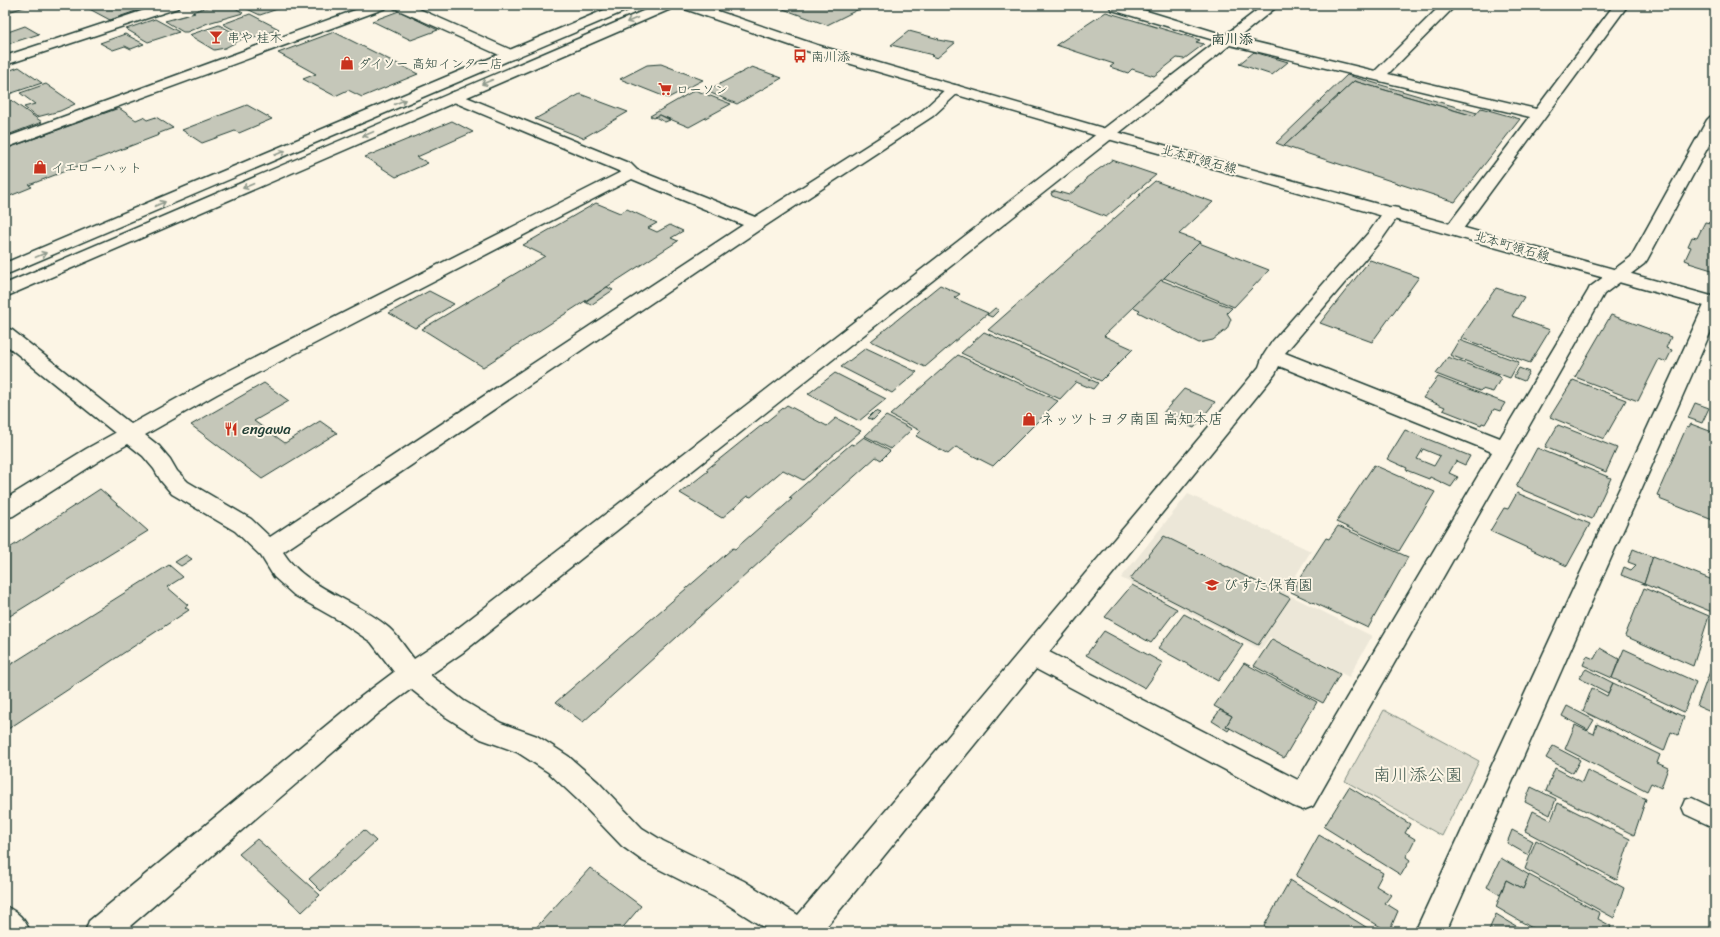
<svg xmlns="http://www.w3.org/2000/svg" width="1720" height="937" viewBox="0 0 1720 937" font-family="Sriracha,'Klee One',sans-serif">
<rect width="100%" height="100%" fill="#fcf5e5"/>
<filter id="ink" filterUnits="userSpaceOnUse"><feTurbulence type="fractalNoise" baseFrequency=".025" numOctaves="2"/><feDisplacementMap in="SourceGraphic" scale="8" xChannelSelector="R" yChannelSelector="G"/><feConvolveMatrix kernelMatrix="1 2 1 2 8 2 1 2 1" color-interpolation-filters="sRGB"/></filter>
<g filter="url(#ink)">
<path fill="#ece7d8" d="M1188 494 1311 551 1285 593 1372 636 1349 677 1270 637 1261 650 1121 578Z"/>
<path fill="#dcdacc" stroke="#7e8c80" d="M1384 710 1479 761 1442 836 1345 781Z"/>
<g fill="#c5c7b9" stroke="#1f3d34" fill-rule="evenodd">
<path d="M5 5H31L5 13Z"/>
<path d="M82 5H153L110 20Z"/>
<path d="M219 5H231L243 13 208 23 187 32H183L165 21 195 13 192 12 210 6 213 7Z"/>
<path d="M254 5H289L260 15 245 8Z"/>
<path d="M778 5H867L827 25 775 6Z"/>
<path d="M399 11 438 30 411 40 372 21Z"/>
<path d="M1106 12 1200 40 1196 42 1204 44 1184 59 1177 58 1154 76 1132 69 1128 73 1110 67 1114 64 1056 45Z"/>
<path d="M250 14 279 29 251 39 223 24Z"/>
<path d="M155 19 179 32 148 42 126 29Z"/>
<path d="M219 25 244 38 225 48 214 50 189 35Z"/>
<path d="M25 26 39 34 5 45V33Z"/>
<path d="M909 31 939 39 938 40 955 43 937 58 931 56 933 55 891 45Z"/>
<path d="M334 32 418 74 362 97 348 90 335 96 303 79 316 74 278 53Z"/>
<path d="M125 34 144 44 131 49 125 46 113 50 100 43Z"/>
<path d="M1254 52 1288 62 1272 75 1239 64Z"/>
<path d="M661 64 703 80 668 98 620 79 647 65Z"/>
<path d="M19 67 42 83 9 94 5 91V72Z"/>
<path d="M752 67 782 78 737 104 706 91Z"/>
<path d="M1347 75 1477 113 1474 116 1354 81 1284 146 1276 143Z"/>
<path d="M1354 81 1474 116 1481 108 1520 119 1455 202 1284 146Z"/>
<path d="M46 84 75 104 60 111 37 117 24 107 35 104 20 93Z"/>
<path d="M695 90 731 104 689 127 660 115 654 118 650 116Z"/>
<path d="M580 94 628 112 583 138 535 119Z"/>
<path d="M5 96 42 122 5 136Z"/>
<path d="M247 105 272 119 239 133 235 131 202 143 182 130Z"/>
<path d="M119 108 136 120 143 117 147 120 156 117 173 128 157 134 159 135 29 185 32 187 5 198V149Z"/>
<path d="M660 115 670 120 665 122 655 117Z"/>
<path d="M452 121 473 132 417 157 428 163 396 177 365 157Z"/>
<path d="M1112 160 1156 175 1106 217 1052 196 1051 193 1055 191 1069 195 1085 182 1086 178Z"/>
<path d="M1155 181 1213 202 1179 234 1201 242 1104 336 1133 349 1101 381 988 330 1141 195H1139Z"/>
<path d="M596 203 620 213 627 209 657 223 648 228 657 232 670 225 683 231 671 238 678 241 483 367 422 329 545 256 523 245Z"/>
<path d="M1711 221 1715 223V271L1689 263 1690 262 1685 260 1691 247 1688 246 1692 237 1697 238 1705 222 1710 223Z"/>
<path d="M1199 243 1269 270 1234 307 1164 278Z"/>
<path d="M1370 260 1419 277 1372 342 1320 323Z"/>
<path d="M1161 280 1232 308 1227 313 1231 319 1227 329 1213 340 1199 343 1138 312 1140 310 1133 307Z"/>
<path d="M940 285 960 294 954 298 988 313 925 367 871 341Z"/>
<path d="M607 287 613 290 591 305 585 302Z"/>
<path d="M1496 288 1524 297 1512 316 1550 330 1530 363 1461 338Z"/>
<path d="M429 291 454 304 415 328 389 313Z"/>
<path d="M995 308 999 310 992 317 987 315Z"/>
<path d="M1611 315 1671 337 1666 348 1672 350 1666 362 1659 359 1638 401 1575 377Z"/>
<path d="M984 332 1098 383 1093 389 1076 382 1060 399 961 353Z"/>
<path d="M1459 340 1519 362 1510 378 1450 355Z"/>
<path d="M866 348 917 372 892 393 841 367Z"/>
<path d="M958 355 1058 401 993 466 956 447 948 454 916 436 921 431 890 415Z"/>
<path d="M1448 357 1499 376 1501 378 1493 392 1482 389 1480 391 1436 374Z"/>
<path d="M1519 368 1529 372 1524 381 1514 377Z"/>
<path d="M835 373 886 399 859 421 808 394Z"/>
<path d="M1438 377 1505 403 1500 411 1494 409 1485 424 1482 423 1481 425 1443 410 1445 407 1423 398Z"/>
<path d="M1573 380 1626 400 1604 439 1550 417Z"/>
<path d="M264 383 289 401 254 421 285 443 320 421 337 433 262 479 191 425Z"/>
<path d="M1184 389 1215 402 1194 428 1162 414Z"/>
<path d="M1695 403 1709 408 1702 423 1688 418Z"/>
<path d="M787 405 827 426 836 418 861 431 803 480 783 470 751 497 748 496 722 518 680 493 708 471 706 470Z"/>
<path d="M875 411 880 413 873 420 868 418Z"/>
<path d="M886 416 912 429 891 449 865 436Z"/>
<path d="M1691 424 1715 433V521L1659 499 1660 496 1657 495 1687 426 1689 427Z"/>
<path d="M1558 425 1617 448 1606 472 1545 447Z"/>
<path d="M1405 430 1470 456 1465 465 1456 461 1449 473 1458 477 1451 487 1430 477 1429 479 1406 470 1407 468 1387 459ZM1423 449 1440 456 1434 466 1417 459Z"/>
<path d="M864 437 890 451 881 460 876 457 583 722 556 702 733 548 735 549 792 499 789 498 851 444 854 445Z"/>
<path d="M1537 448 1611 478 1592 519 1516 487Z"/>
<path d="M1374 465 1435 492 1399 551 1336 522Z"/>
<path d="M100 489 148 531 5 619V551Z"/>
<path d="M1517 493 1590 524 1567 566 1490 531 1504 508 1508 509Z"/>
<path d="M1338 526 1408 557 1368 628 1291 592 1326 538 1329 539Z"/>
<path d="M1164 536 1290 598 1258 645 1130 579Z"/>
<path d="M1633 549 1653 557 1644 584 1621 575 1624 567 1631 570 1636 565 1628 562Z"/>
<path d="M186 555 192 559 181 566 175 562Z"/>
<path d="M1653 556 1715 581V600L1712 612 1644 584Z"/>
<path d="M169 565 183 577 167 587 188 605 185 607 189 610 5 731V668Z"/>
<path d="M1132 585 1177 609 1151 643 1105 617Z"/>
<path d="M1644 588 1709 616 1693 666 1625 636Z"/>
<path d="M1184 614 1243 645 1218 681 1158 648Z"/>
<path d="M1104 631 1163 663 1145 688 1086 655Z"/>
<path d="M1272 639 1340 674 1323 703 1254 666Z"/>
<path d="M1600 648 1619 659 1612 678 1583 665 1587 656 1594 659Z"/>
<path d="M1624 649 1696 682 1684 712 1612 678Z"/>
<path d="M1715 658V714L1697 706Z"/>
<path d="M1244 663 1317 702 1284 758 1226 726 1232 716 1214 706Z"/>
<path d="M1586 669 1613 683 1608 693 1579 678Z"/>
<path d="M1613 683 1684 717 1678 735 1671 732 1664 751 1583 711 1592 688 1607 696Z"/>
<path d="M1567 706 1594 720 1588 730 1562 716Z"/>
<path d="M1220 710 1232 716 1226 726 1230 728 1228 731 1212 721Z"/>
<path d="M1597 724 1660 755 1657 763 1668 768 1661 788 1651 783 1647 791 1565 749 1575 725 1594 734Z"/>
<path d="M1553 746 1580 760 1573 773 1546 758Z"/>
<path d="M1555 768 1582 782 1587 770 1646 799 1634 835 1546 791Z"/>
<path d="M1349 787 1410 824 1405 833 1415 839 1406 857 1410 860 1401 875 1324 827Z"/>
<path d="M1531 787 1556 799 1550 815 1525 802Z"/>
<path d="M1558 803 1630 839 1617 880 1525 831 1533 811 1551 820Z"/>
<path d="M364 830 376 841 321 891 309 879Z"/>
<path d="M1512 830 1533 841 1528 855 1507 843Z"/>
<path d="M1319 835 1383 873 1376 886 1391 895 1385 903 1398 911 1389 932 1296 876Z"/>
<path d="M257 839 320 895 302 912 239 854Z"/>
<path d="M1536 840 1624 888 1614 918 1525 869Z"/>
<path d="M1501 858 1529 875 1523 889 1506 880 1500 895 1487 887Z"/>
<path d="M590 868 641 906 619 932H532Z"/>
<path d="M1529 875 1600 913 1598 919 1611 926 1609 932H1539L1496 907 1506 880 1523 889Z"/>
<path d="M1290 880 1374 932H1273L1264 926Z"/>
<path d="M1496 914 1526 932H1488Z"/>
</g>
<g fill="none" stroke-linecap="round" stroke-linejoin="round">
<g stroke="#1f3d34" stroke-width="3">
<path id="lane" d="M1692 798 1715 809V828L1685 814 1682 807 1685 800Z"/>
</g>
<g stroke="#1f3d34" stroke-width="3">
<g id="street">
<path d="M160 5H180L178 8 5 65V56Z"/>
<path d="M369 5H388L386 8 5 148V138Z"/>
<path d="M392 5H410L516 52 518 55 516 58 511 59 506 58 394 8Z"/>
<path d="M1112 5H1127L1225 35 1264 5H1279L1238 38 1375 71 1441 5H1456L1388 74 1536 109 1614 5H1628L1460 233 1454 234 1448 233 1445 229 1530 117 1230 45 462 653 430 675 464 701 501 723 537 736 568 756 598 782 642 828 663 841 744 881 798 915 1259 367 1263 356 1272 342 1370 231 1386 208 1392 207 1398 208 1401 212 1382 239 1285 353 1500 438 1588 291 1590 287 1631 257 1707 120 1710 117 1715 115V134L1647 260 1644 264 1604 294 1313 806 1303 810 1293 806 1036 669 822 932H771L722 901 643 861 622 846 578 800 548 772 517 752 481 739 446 717 411 689 380 712 123 932H85L89 921 362 696 394 672 371 642 340 621 294 595 274 577 261 556 235 531 172 494 161 481 154 469 143 456 128 444 102 459 13 516 5 518V499L86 449 115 433 5 344V328L12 330 131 424 203 384 621 172 449 100 446 97 449 94 454 92 459 94 631 164 637 170 755 217 923 110 949 86 954 85 959 86 961 89 959 92 933 116 762 228 283 552C307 590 356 599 389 628 398 636 406 649 414 659L444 639 1217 41 1112 10 1110 7ZM632 179 743 225 270 537 251 519 188 482 177 471 170 459 159 446 145 435 217 394ZM1279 366 1492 452 1298 780 1049 652 1275 374Z"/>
<path d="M1714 297 1715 322 1446 932H1415L1705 303 1707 299Z"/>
<path d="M5 906C18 912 25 919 30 932H5Z"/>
</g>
</g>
<g stroke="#1f3d34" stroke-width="3">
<g id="secondary">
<path d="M616 5H634L632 8 5 275V263Z"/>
<path d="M657 5H675L673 8 5 297V284Z"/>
<path d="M680 5H700L817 45 1113 131 1715 297V309L1101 137 807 51 682 8Z"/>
</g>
</g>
<use href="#lane" fill="#fcf5e5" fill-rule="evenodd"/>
<use href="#street" fill="#fcf5e5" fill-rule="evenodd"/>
<use href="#secondary" fill="#fcf5e5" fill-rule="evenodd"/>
</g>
<defs><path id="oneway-shaft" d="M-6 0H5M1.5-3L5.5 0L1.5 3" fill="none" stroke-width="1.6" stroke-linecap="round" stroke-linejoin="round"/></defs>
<g stroke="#8e998c">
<use href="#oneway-shaft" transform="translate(632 20) rotate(157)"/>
<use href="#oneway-shaft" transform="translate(487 82) rotate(157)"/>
<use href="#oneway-shaft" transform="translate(400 102) rotate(-23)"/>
<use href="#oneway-shaft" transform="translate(368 134) rotate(157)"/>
<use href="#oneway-shaft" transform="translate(280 153) rotate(-23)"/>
<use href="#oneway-shaft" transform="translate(248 186) rotate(157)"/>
<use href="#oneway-shaft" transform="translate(160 204) rotate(-23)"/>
<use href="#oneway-shaft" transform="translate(41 255) rotate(-23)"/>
</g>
</g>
<defs>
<g id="bar-bare" transform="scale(1.08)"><path d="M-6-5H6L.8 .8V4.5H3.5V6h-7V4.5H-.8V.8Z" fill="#c8321e" stroke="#fcf5e5" stroke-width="2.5" paint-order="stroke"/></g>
<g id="bus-bare" transform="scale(1.08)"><path d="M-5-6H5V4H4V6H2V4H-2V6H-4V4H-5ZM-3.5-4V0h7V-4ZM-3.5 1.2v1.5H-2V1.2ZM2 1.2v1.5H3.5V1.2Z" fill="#c8321e" stroke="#fcf5e5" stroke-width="2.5" paint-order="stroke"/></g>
<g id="shop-bare" transform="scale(1.08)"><path d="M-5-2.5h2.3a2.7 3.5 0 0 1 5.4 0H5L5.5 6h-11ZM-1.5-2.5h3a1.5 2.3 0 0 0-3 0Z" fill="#c8321e" stroke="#fcf5e5" stroke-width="2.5" paint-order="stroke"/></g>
<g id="supermarket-bare" transform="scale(1.08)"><path d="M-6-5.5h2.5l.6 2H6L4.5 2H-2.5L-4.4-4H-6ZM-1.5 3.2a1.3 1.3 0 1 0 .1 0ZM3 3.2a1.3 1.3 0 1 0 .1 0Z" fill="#c8321e" stroke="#fcf5e5" stroke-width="2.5" paint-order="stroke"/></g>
<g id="restaurant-bare" transform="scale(1.08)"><path d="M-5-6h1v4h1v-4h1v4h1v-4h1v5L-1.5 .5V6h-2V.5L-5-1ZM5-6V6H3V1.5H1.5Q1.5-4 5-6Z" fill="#c8321e" stroke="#fcf5e5" stroke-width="2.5" paint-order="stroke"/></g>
<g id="school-bare" transform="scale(1.08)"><path d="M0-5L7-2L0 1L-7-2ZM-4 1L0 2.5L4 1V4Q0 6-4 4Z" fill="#c8321e" stroke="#fcf5e5" stroke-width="2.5" paint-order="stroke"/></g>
</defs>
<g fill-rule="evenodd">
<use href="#bar-bare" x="216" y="37"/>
<use href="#bus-bare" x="800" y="56"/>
<use href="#shop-bare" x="347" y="63"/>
<use href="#supermarket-bare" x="665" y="89"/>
<use href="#shop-bare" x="40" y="167"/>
<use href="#shop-bare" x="1029" y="419"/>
<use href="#restaurant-bare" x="231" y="429"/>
<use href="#school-bare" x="1212" y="585"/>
</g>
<g text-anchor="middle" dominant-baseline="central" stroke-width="4" stroke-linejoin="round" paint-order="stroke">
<g font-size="13" fill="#1f3d34" stroke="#fcf5e5" text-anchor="start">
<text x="227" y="37">串や 桂木</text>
<text x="811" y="56">南川添</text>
<text x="358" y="63">ダイソー 高知インター店</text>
<text x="676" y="89">ローソン</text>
<text x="51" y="167">イエローハット</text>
</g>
<g font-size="13" fill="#1f3d34" stroke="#fcf5e5">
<text transform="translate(1199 159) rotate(15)">北本町領石線</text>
<text transform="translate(1512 246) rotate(16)">北本町領石線</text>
</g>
<g font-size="14" font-weight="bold" fill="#1f3d34" stroke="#fcf5e5">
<text x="1232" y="39">南川添</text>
</g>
<g font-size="15" fill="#1f3d34" stroke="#fcf5e5" text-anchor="start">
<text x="1040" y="419">ネッツトヨタ南国 高知本店</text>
<text x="242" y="429">engawa</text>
<text x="1223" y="585">びすた保育園</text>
</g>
<g font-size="18" fill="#455c52" stroke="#fcf5e5">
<text x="1418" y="775">南川添公園</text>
</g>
</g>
<rect width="1720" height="937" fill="none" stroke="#fcf5e5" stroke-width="20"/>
<rect x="10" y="10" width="1700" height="917" fill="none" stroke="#1f3d34" stroke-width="1.5" filter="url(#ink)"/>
</svg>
